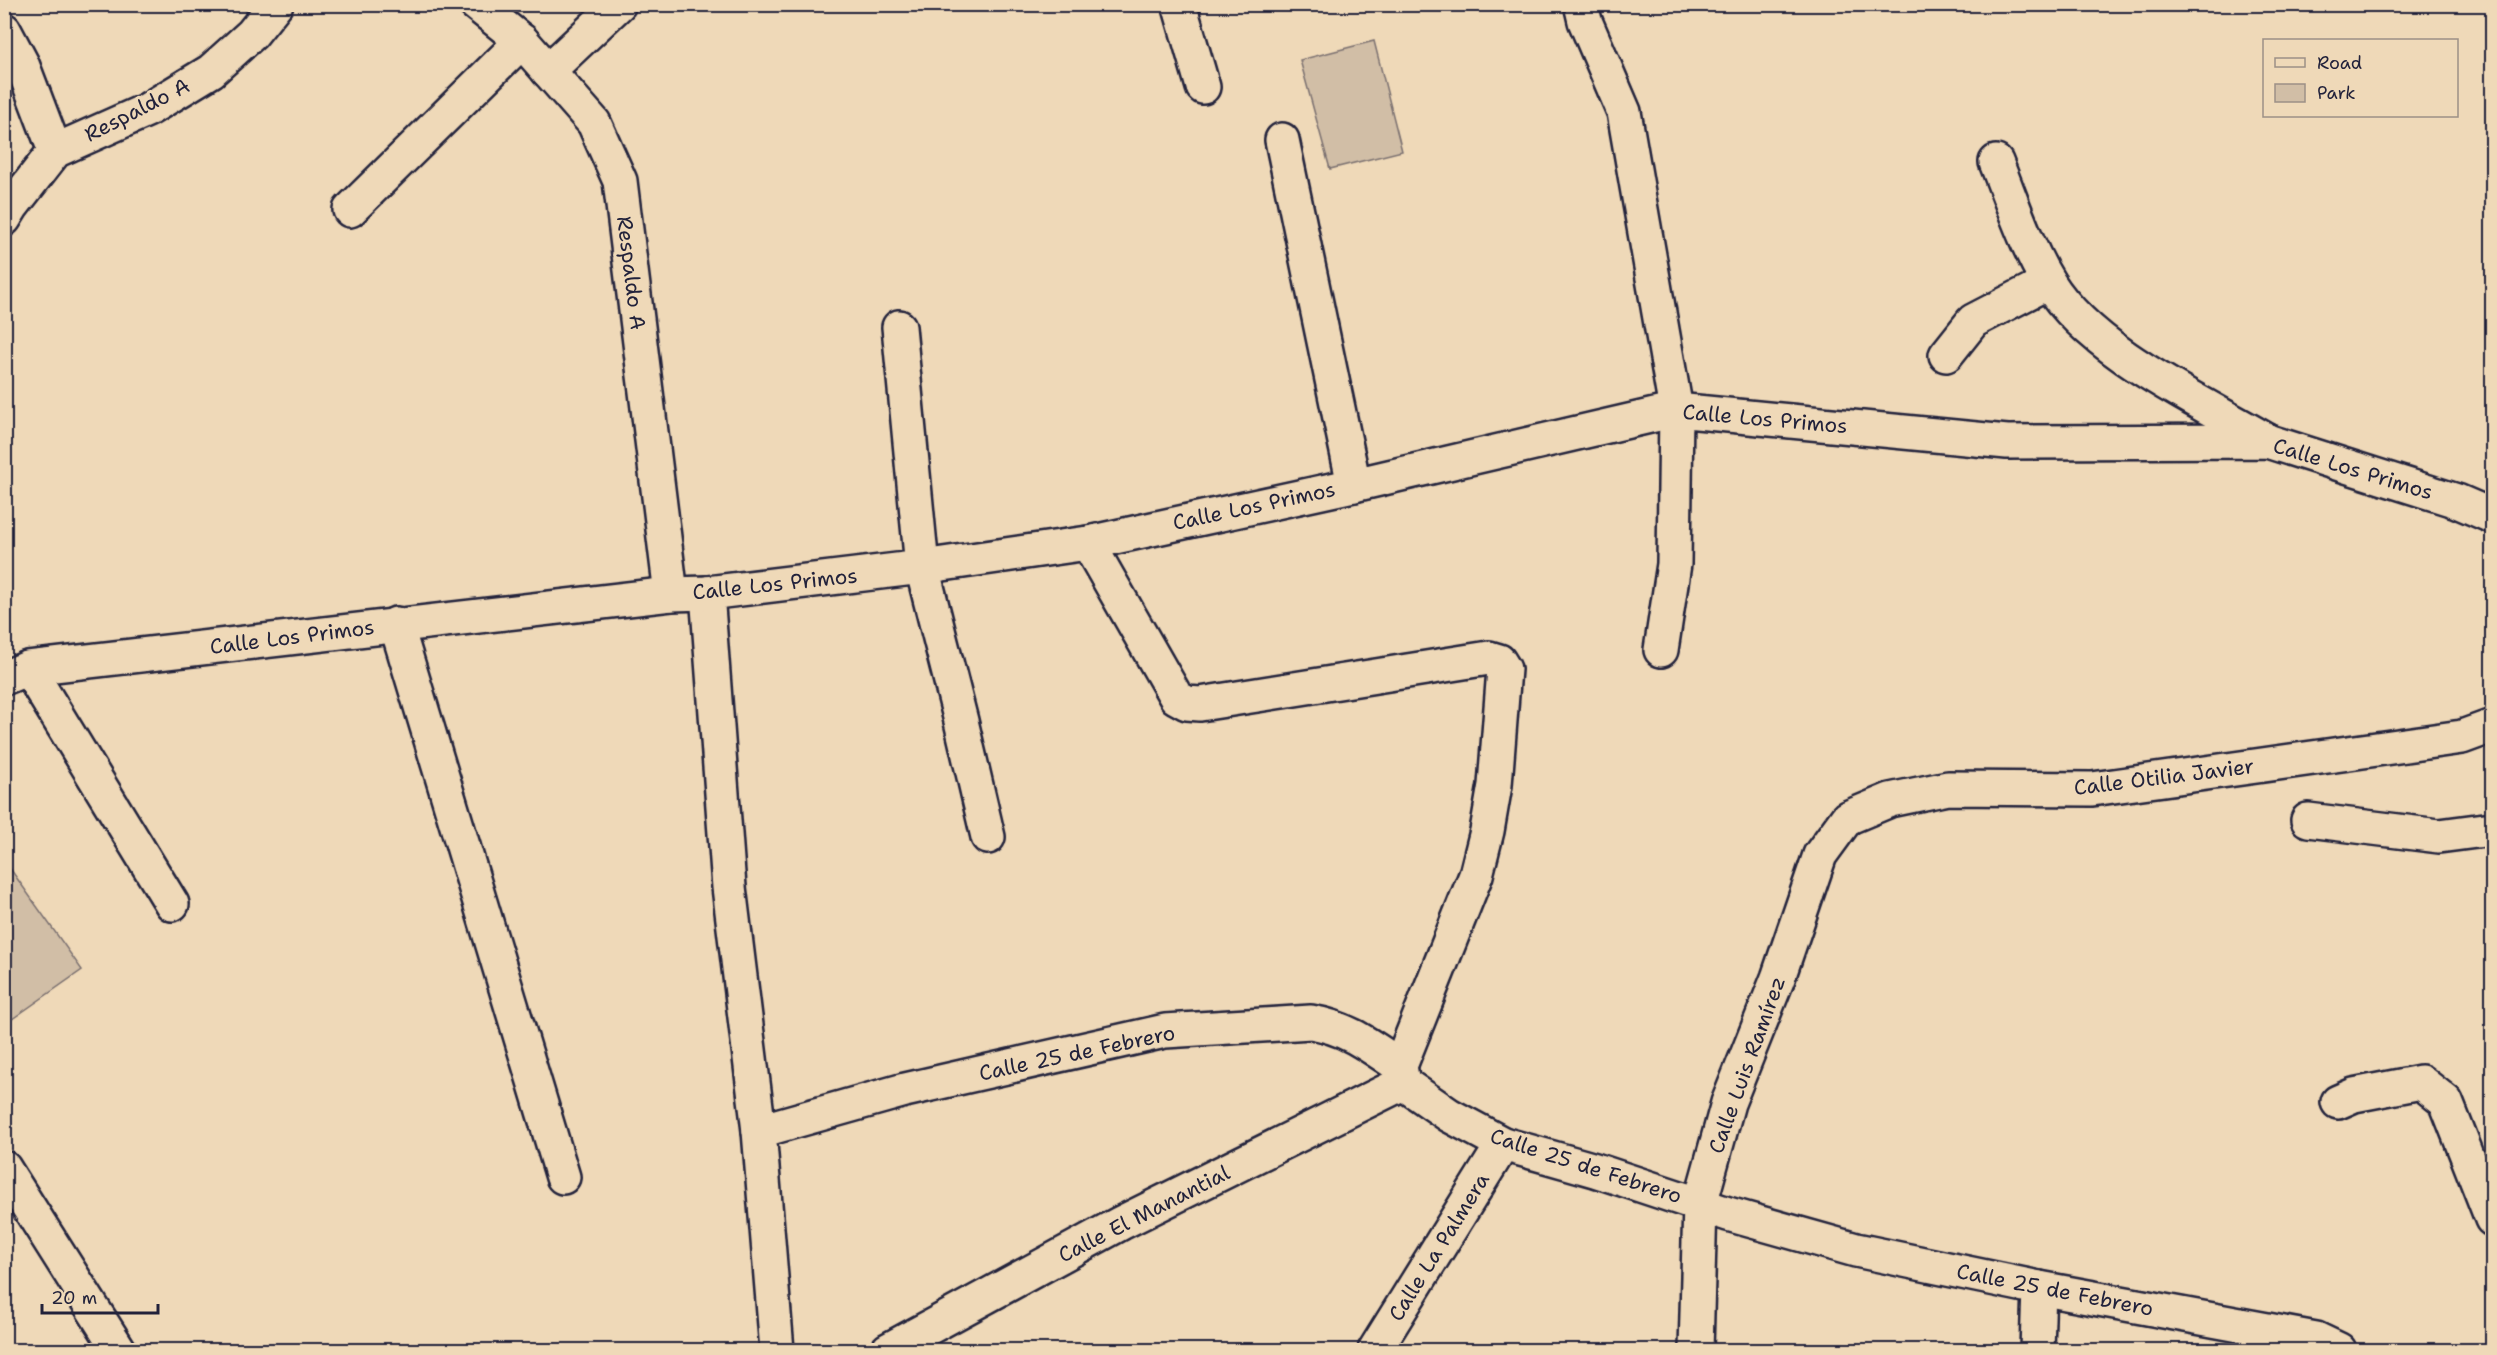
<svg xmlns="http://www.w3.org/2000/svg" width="2497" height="1355" viewBox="0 0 2497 1355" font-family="'Shantell Sans',sans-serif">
<rect width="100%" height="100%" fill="#efd9b8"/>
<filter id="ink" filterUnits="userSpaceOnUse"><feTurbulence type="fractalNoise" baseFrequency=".0167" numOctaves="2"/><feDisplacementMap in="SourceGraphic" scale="12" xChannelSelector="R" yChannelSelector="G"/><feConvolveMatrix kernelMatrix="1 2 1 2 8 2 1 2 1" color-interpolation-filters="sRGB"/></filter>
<g filter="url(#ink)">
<g fill="#d1bea6" stroke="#7a7070" stroke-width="1.5">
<path d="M1374 41 1402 151 1330 169 1300 60Z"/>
<path d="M4 860 82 970 5 1024H4Z"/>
</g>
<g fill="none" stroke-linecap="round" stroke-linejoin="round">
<g stroke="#22223b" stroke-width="38">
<g id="minor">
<path d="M476 4 522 41 594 123 620 181 671 594"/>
<path d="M1179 4 1203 87"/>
<path d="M1581 4 1585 21 1624 112 1676 410 1674 564 1661 650"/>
<path d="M4 30 22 64 55 151"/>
<path d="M548 71 619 4"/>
<path d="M1282 140 1354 485"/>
<path d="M1996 162C2012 202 2026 246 2049 283 2092 352 2196 399 2266 440"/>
<path d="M350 210 522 41"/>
<path d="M4 219 12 206 55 151 147 110 211 71 252 34 276 4"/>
<path d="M899 327 922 567 961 721 988 837"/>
<path d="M1946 355 1973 321 2048 282"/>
<path d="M1088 543 1176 697 1187 703 1200 704 1489 658 1499 661 1504 669 1495 785 1487 831 1476 875 1400 1066"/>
<path d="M707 593 729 887 759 1131 777 1350"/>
<path d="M396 624 563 1177"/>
<path d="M28 668 172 904"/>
<path d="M4 678 28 668 671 594 707 593 922 567 1088 543 1354 485 1676 410 2007 442 2267 441 2457 501 2492 516"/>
<path d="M2308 820 2439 836 2492 829"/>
<path d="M2338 1102 2354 1095 2421 1082 2446 1102 2492 1219"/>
<path d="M759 1131 905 1090 1165 1031 1311 1022C1348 1028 1370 1046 1400 1066L1403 1083 1449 1115 1503 1144 1595 1170 1728 1214 1856 1250 2039 1288 2316 1339 2339 1350"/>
<path d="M4 1168 119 1350"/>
<path d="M888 1350 1121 1223 1403 1083"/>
<path d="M1375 1350 1503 1144"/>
<path d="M1696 1350 1700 1204 1728 1103 1778 978 1820 855 1847 818 1890 800 1948 788 2092 789 2462 737 2492 726"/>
<path d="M2037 1350 2039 1288"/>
</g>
</g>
<use href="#minor" stroke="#efd9b8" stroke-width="33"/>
</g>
</g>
<g text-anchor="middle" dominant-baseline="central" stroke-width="6" stroke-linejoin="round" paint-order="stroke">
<g font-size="21" fill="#22223b" stroke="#efd9b8">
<text transform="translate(137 110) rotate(-27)">Respaldo A</text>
<text transform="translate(631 273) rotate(83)">Respaldo A</text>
<text transform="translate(1765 419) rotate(5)">Calle Los Primos</text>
<text transform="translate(2353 469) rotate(17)">Calle Los Primos</text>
<text transform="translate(1254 506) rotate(-12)">Calle Los Primos</text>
<text transform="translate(775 584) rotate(-6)">Calle Los Primos</text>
<text transform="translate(292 637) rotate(-7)">Calle Los Primos</text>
<text transform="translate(2164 777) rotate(-7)">Calle Otilia Javier</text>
<text transform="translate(1077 1053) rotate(-12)">Calle 25 de Febrero</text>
<text transform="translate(1747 1065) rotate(-70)">Calle Luis Ramírez</text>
<text transform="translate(1586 1166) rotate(18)">Calle 25 de Febrero</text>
<text transform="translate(1144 1214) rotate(-27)">Calle El Manantial</text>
<text transform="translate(1439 1247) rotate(-58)">Calle La Palmera</text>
<text transform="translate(2055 1290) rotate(11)">Calle 25 de Febrero</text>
</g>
</g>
<rect width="2497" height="1355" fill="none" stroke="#efd9b8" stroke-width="24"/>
<rect x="12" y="12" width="2473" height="1331" fill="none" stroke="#22223b" stroke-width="2" filter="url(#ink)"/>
<rect x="2263" y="39" width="195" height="78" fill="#efd9b8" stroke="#9d9086" stroke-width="1.5"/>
<rect x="2275" y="58" width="30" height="9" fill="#efd9b8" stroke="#9d9086" stroke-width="1.5"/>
<text x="2317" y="69" font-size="18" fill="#22223b">Road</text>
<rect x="2275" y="84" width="30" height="18" fill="#d1bea6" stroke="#9d9086" stroke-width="1.5"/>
<text x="2317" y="99" font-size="18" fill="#22223b">Park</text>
<path d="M42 1304v9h116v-9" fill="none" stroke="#22223b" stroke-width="3"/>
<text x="51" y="1304" font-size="18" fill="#22223b" stroke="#efd9b8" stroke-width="4.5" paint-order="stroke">20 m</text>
</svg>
